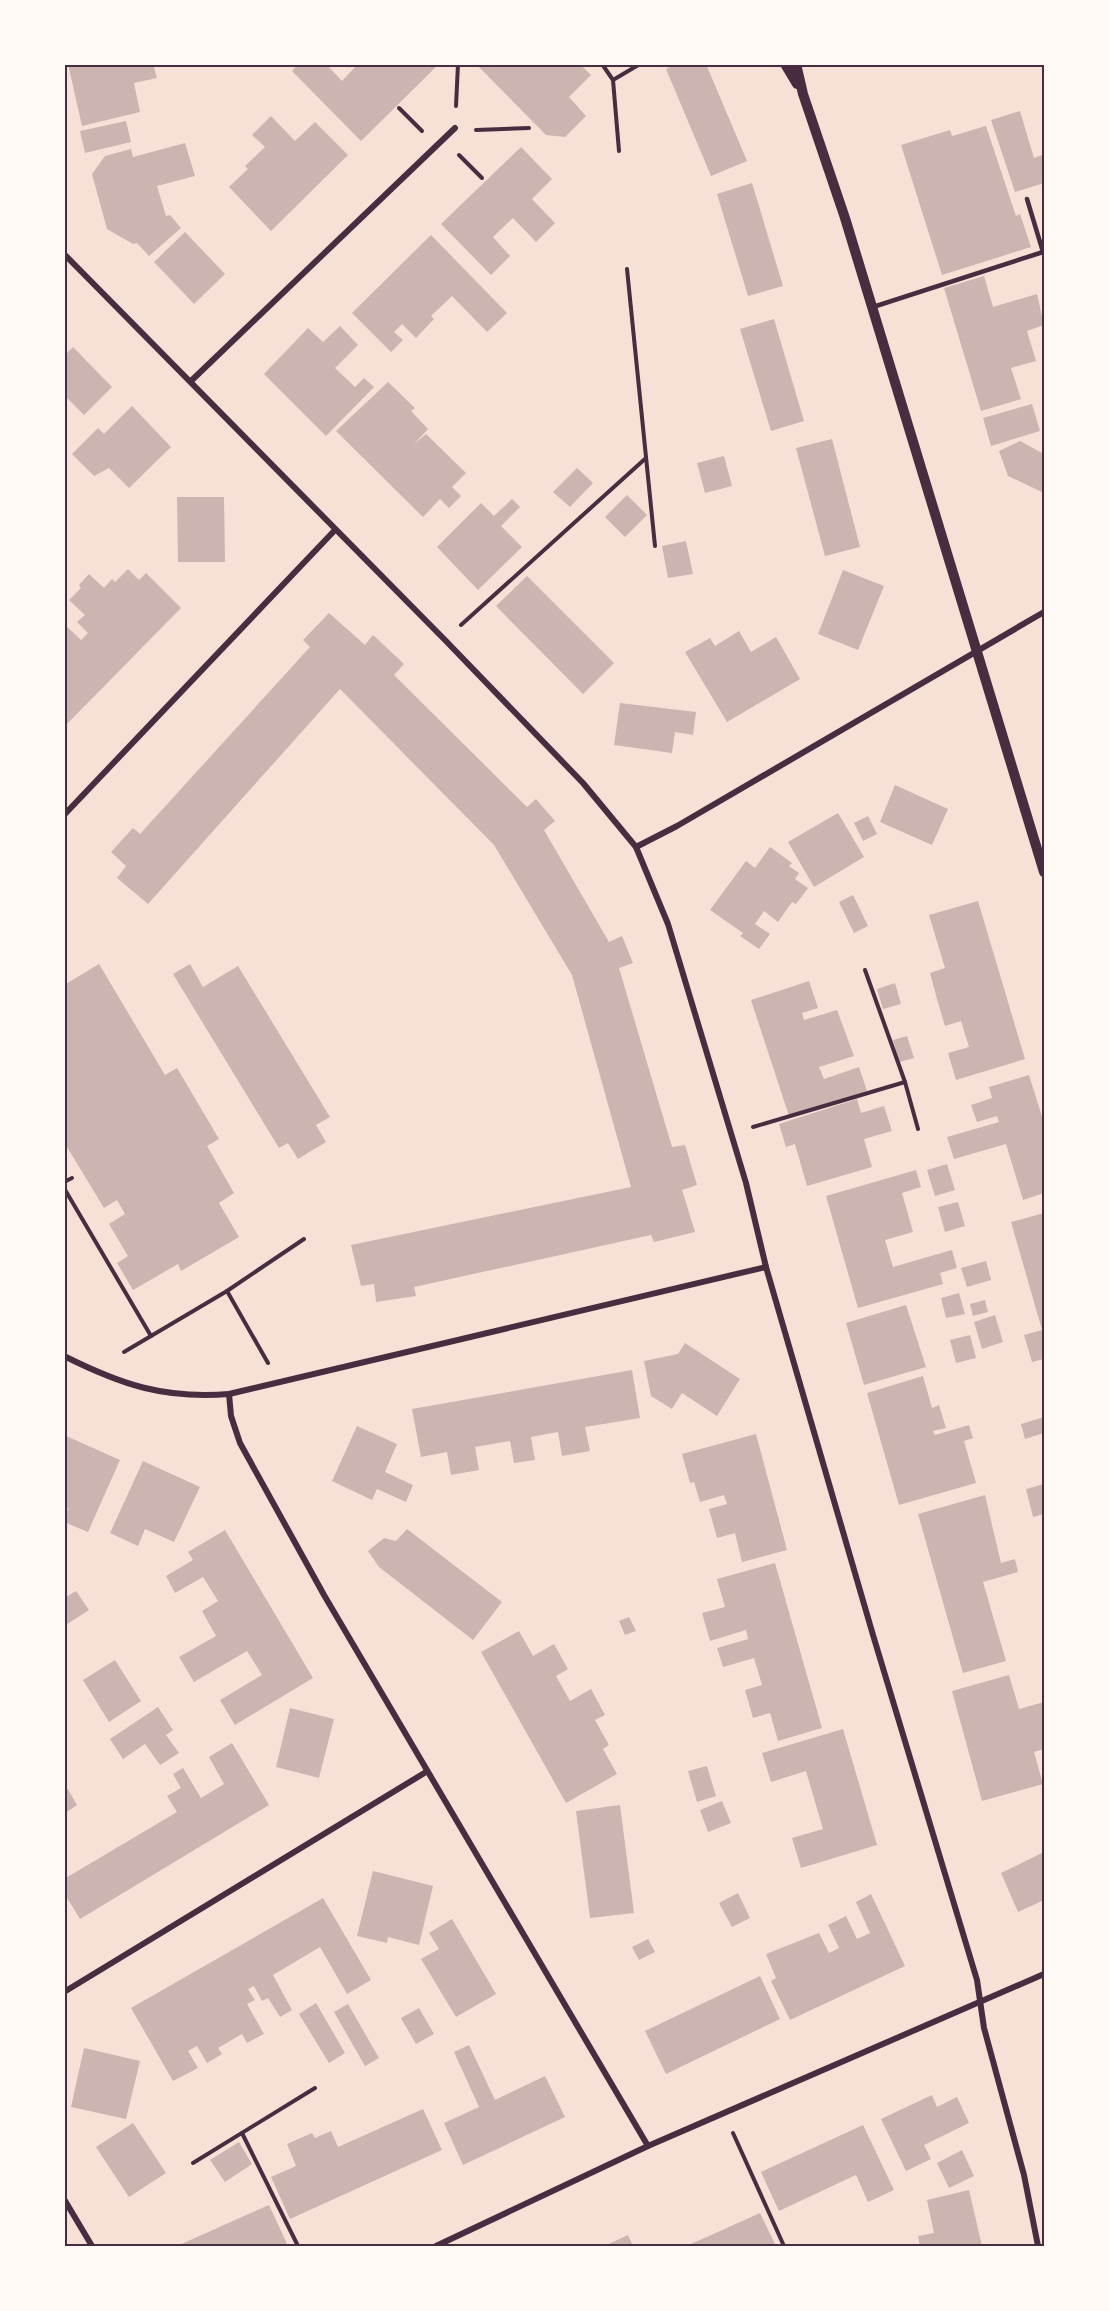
<svg xmlns="http://www.w3.org/2000/svg" width="1109" height="2311" viewBox="0 0 1109 2311" font-family="Cabin,sans-serif">
<rect width="100%" height="100%" fill="#f7e1d7"/>
<g fill="#ccb4b1">
<path d="M68 64H153L157 78 134 83 140 112 82 126Z"/>
<path d="M298 64H326L342 81 358 64H439L361 141 292 71Z"/>
<path d="M476 64H580L591 75 569 97 586 116 565 137 546 135Z"/>
<path d="M677 64H706L747 161 711 176 666 69Z"/>
<path d="M1020 111 1034 158 1042 155 1044 183 1015 192 991 120Z"/>
<path d="M271 116 295 141 315 122 348 155 271 231 229 187 248 169 245 166 265 147 252 135Z"/>
<path d="M126 121 131 142 85 153 80 131Z"/>
<path d="M986 126 1016 216 1020 214 1031 247 942 275 901 145 950 130 952 136Z"/>
<path d="M185 143 195 176 157 186 166 216 170 215 181 228 149 256 137 243 133 244 107 229 92 174 105 156 131 149 133 157Z"/>
<path d="M521 147 552 179 532 199 555 223 536 242 513 218 493 237 510 256 491 275 441 224Z"/>
<path d="M752 183 783 286 748 296 717 194Z"/>
<path d="M185 232 225 274 194 304 154 262Z"/>
<path d="M431 235 507 313 487 332 452 296 431 316 434 319 416 338 402 324 394 332 403 340 391 352 352 313Z"/>
<path d="M984 276 993 307 1037 294 1044 325 1027 331 1036 361 1011 368 1021 399 981 411 944 288Z"/>
<path d="M774 319 804 421 771 431 740 329Z"/>
<path d="M340 326 358 345 335 368 355 387 364 378 374 387 326 436 264 374 308 328 323 342Z"/>
<path d="M73 347 112 387 84 415 64 395V356Z"/>
<path d="M388 382 415 408 411 411 428 429 414 444 426 434 466 473 452 487 461 496 449 508 440 499 423 517 336 431Z"/>
<path d="M1032 404 1040 431 991 446 983 418Z"/>
<path d="M132 406 171 447 129 488 109 468 94 476 72 454 98 428 104 434Z"/>
<path d="M832 439 860 547 825 556 796 448Z"/>
<path d="M1020 441 1044 454V493L1008 476 999 451Z"/>
<path d="M724 456 732 486 705 493 697 463Z"/>
<path d="M577 468 593 483 570 507 553 492Z"/>
<path d="M627 495 647 515 625 537 605 517Z"/>
<path d="M177 497H224L225 562H178Z"/>
<path d="M512 499 520 507 501 526 522 547 478 590 437 547 481 503 494 516Z"/>
<path d="M686 541 693 574 668 578 662 546Z"/>
<path d="M128 569 139 580 146 573 181 608 64 727V624L81 640 88 633 77 622 85 615 69 600 81 588 79 585 89 574 104 588 112 579 115 582Z"/>
<path d="M843 570 884 586 858 650 818 634Z"/>
<path d="M527 576 614 663 583 694 496 606Z"/>
<path d="M329 613 365 645 373 635 404 664 394 675 527 807 536 799 555 821 544 830 609 942 622 936 633 963 619 968 672 1147 685 1145 697 1185 682 1190 695 1232 654 1242 651 1235 414 1287 416 1296 376 1302 374 1284 361 1286 351 1245 631 1187 572 975 494 845 340 689 148 904 117 878 126 866 111 852 133 828 140 834 310 647 303 640Z"/>
<path d="M739 631 751 652 776 637 800 679 727 722 685 652 710 638 715 646Z"/>
<path d="M620 703 696 712 693 735 675 732 672 753 614 745Z"/>
<path d="M895 785 948 809 932 845 880 822Z"/>
<path d="M838 813 864 857 814 887 788 842Z"/>
<path d="M868 816 877 834 863 841 854 823Z"/>
<path d="M770 847 792 863 789 866 799 873 795 879 808 888 796 904 792 902 778 922 764 911 755 924 770 934 759 949 740 936 743 933 710 910 746 861 755 868Z"/>
<path d="M853 895 868 926 854 933 839 902Z"/>
<path d="M978 901 1025 1059 956 1080 948 1053 969 1047 961 1021 945 1026 937 999 930 973 945 968 929 915Z"/>
<path d="M99 964 165 1075 177 1068 219 1139 207 1146 234 1193 219 1203 239 1237 181 1271 178 1264 133 1290 117 1263 128 1256 109 1224 125 1214 117 1200 104 1208 64 1142V985Z"/>
<path d="M190 964 203 987 238 966 330 1117 316 1125 326 1142 298 1159 288 1143 279 1148 173 974Z"/>
<path d="M809 981 818 1008 802 1013 804 1020 837 1010 854 1056 819 1067 824 1079 859 1067 867 1091 789 1116 751 1000Z"/>
<path d="M895 983 901 1004 883 1009 877 989Z"/>
<path d="M907 1036 914 1058 899 1062 893 1040Z"/>
<path d="M1029 1075 1044 1123V1193L1023 1200 1006 1144 954 1159 947 1137 999 1122 997 1116 977 1122 971 1105 992 1098 989 1087Z"/>
<path d="M857 1099 861 1113 884 1106 892 1131 864 1139 872 1167 807 1186 795 1144 786 1147 779 1124Z"/>
<path d="M947 1164 955 1190 935 1196 927 1170Z"/>
<path d="M916 1170 921 1187 902 1193 913 1232 885 1240 893 1267 952 1250 957 1268 940 1273 943 1284 858 1308 826 1196Z"/>
<path d="M958 1202 965 1226 945 1232 938 1207Z"/>
<path d="M1044 1213V1359L1032 1362 1024 1335 1042 1330 1011 1222Z"/>
<path d="M986 1261 991 1280 967 1287 961 1268Z"/>
<path d="M959 1293 965 1314 946 1318 941 1298Z"/>
<path d="M985 1300 988 1312 973 1316 970 1304Z"/>
<path d="M906 1305 926 1367 864 1385 846 1323Z"/>
<path d="M995 1315 1003 1342 982 1349 974 1322Z"/>
<path d="M970 1335 976 1358 956 1363 950 1340Z"/>
<path d="M685 1343 740 1379 717 1416 682 1393 672 1409 651 1396 644 1361 678 1354Z"/>
<path d="M632 1370 640 1418 585 1427 590 1451 562 1456 558 1432 531 1437 535 1460 514 1463 510 1441 475 1447 479 1470 451 1475 447 1452 421 1457 412 1409Z"/>
<path d="M923 1376 932 1408 939 1405 946 1428 933 1431 935 1435 969 1425 973 1438 964 1441 976 1483 899 1505 867 1393Z"/>
<path d="M1044 1417V1433L1025 1439 1021 1424Z"/>
<path d="M357 1426 397 1444 385 1472 413 1485 406 1502 377 1489 372 1500 332 1481Z"/>
<path d="M756 1434 787 1550 742 1562 735 1533 717 1538 709 1509 727 1504 724 1495 700 1502 694 1482 690 1483 682 1454Z"/>
<path d="M64 1435 120 1460 88 1532 64 1522 68 1508 64 1507Z"/>
<path d="M143 1461 200 1487 174 1542 145 1529 138 1546 110 1533Z"/>
<path d="M1044 1484V1514L1033 1517 1026 1489Z"/>
<path d="M985 1495 1001 1563 1015 1559 1018 1572 983 1582 1006 1661 963 1673 918 1514Z"/>
<path d="M407 1529 502 1602 473 1640 379 1567 368 1551 384 1538 396 1541Z"/>
<path d="M225 1530 313 1678 235 1725 220 1700 262 1675 247 1651 194 1682 179 1657 216 1636 202 1611 218 1601 203 1577 175 1593 166 1576 193 1560 188 1552Z"/>
<path d="M775 1563 822 1728 778 1741 770 1713 753 1718 745 1690 762 1685 754 1658 723 1667 717 1648 748 1639 746 1630 710 1641 702 1613 725 1607 717 1579Z"/>
<path d="M76 1591 89 1610 64 1626V1598Z"/>
<path d="M629 1617 636 1631 625 1635 619 1621Z"/>
<path d="M519 1631 533 1656 554 1644 568 1669 556 1676 570 1701 591 1689 605 1715 595 1720 609 1745 603 1749 617 1774 566 1803 481 1652Z"/>
<path d="M115 1660 141 1701 109 1722 83 1680Z"/>
<path d="M1009 1675 1019 1709 1044 1702V1749L1034 1752 1043 1784 982 1801 952 1691Z"/>
<path d="M158 1707 173 1730 166 1735 179 1753 160 1765 145 1744 123 1759 110 1739Z"/>
<path d="M290 1708 334 1719 319 1778 276 1767Z"/>
<path d="M843 1729 877 1845 801 1868 792 1838 823 1829 806 1771 771 1782 762 1753Z"/>
<path d="M232 1743 269 1805 80 1919 64 1893V1879L177 1812 167 1796 181 1788 173 1774 183 1768 201 1798 224 1784 209 1757Z"/>
<path d="M707 1766 716 1796 697 1802 688 1771Z"/>
<path d="M67 1788 77 1805 64 1814V1789Z"/>
<path d="M722 1801 731 1823 708 1832 700 1810Z"/>
<path d="M620 1805 634 1913 590 1918 576 1811Z"/>
<path d="M1044 1852V1900L1018 1912 1001 1873Z"/>
<path d="M373 1871 433 1886 419 1945 388 1937 387 1943 357 1936Z"/>
<path d="M738 1893 750 1918 732 1927 719 1903Z"/>
<path d="M871 1894 905 1966 790 2020 771 1981 776 1978 766 1954 819 1933 829 1953 839 1948 828 1925 846 1916 857 1939 870 1933 856 1902Z"/>
<path d="M323 1898 371 1980 347 1994 320 1947 273 1975 292 2010 280 2017 268 1998 262 2001 254 1986 248 1989 255 2000 247 2004 264 2034 247 2043 242 2034 218 2048 222 2054 207 2063 197 2046 188 2051 198 2068 173 2081 131 2008Z"/>
<path d="M452 1919 496 1994 456 2017 421 1959 439 1949 429 1933Z"/>
<path d="M648 1939 655 1952 639 1960 632 1947Z"/>
<path d="M760 1976 780 2019 666 2074 645 2031Z"/>
<path d="M316 2003 345 2053 329 2063 299 2014Z"/>
<path d="M348 2004 379 2058 365 2066 334 2012Z"/>
<path d="M419 2008 434 2034 416 2044 401 2018Z"/>
<path d="M469 2045 495 2100 545 2076 565 2117 463 2165 444 2123 479 2107 454 2052Z"/>
<path d="M84 2048 140 2061 126 2119 71 2107Z"/>
<path d="M932 2095 937 2107 957 2097 969 2123 924 2145 931 2159 906 2171 881 2119Z"/>
<path d="M423 2109 442 2150 290 2219 271 2177 296 2166 287 2144 312 2133 315 2138 331 2131 338 2147Z"/>
<path d="M133 2123 166 2173 129 2197 96 2147Z"/>
<path d="M863 2125 894 2190 868 2202 856 2175 779 2211 761 2172Z"/>
<path d="M239 2142 252 2164 225 2182 210 2160Z"/>
<path d="M962 2150 974 2176 949 2188 937 2163Z"/>
<path d="M969 2190 982 2246H920L918 2236 934 2233 927 2200Z"/>
<path d="M269 2205 288 2246H177L244 2216Z"/>
<path d="M760 2213 776 2246H686L709 2236Z"/>
<path d="M628 2235 633 2246H604Z"/>
</g>
<g fill="none" stroke-linecap="round" stroke-linejoin="round">
<g stroke="#4a2c40" stroke-width="4">
<path d="M602 64 613 80 619 151"/>
<path d="M613 80 640 64"/>
<path d="M456 106 458 64"/>
<path d="M399 108 422 131"/>
<path d="M476 130 529 128"/>
<path d="M459 155 482 178"/>
<path d="M627 269 655 546"/>
<path d="M461 625 646 458"/>
<path d="M865 970 905 1082 918 1129"/>
<path d="M753 1127 905 1082"/>
<path d="M64 1182 72 1178"/>
<path d="M64 1188 151 1336"/>
<path d="M124 1352 227 1291"/>
<path d="M268 1363 227 1291 304 1239"/>
<path d="M242 2133 298 2246"/>
<path d="M733 2133 784 2246"/>
<path d="M193 2163 315 2088"/>
</g>
<path stroke="#4a2c40" stroke-width="4.5" d="M873 307 1043 252 1027 199"/>
<g stroke="#4a2c40" stroke-width="6">
<path d="M64 254 445 640 583 783 636 847 668 924 746 1183 766 1267 873 1635 977 1980 984 2028 1024 2175 1038 2246"/>
<path d="M191 381 455 128"/>
<path d="M64 815 335 530"/>
<path d="M636 847 677 826 1044 612"/>
<path d="M64 1356C122 1385 164 1399 229 1394L231 1416 240 1443 324 1595 648 2146"/>
<path d="M229 1394 766 1267"/>
<path d="M64 1992 426 1772"/>
<path d="M64 2199 92 2246"/>
<path d="M436 2246 648 2146 1044 1974"/>
</g>
<g stroke="#4a2c40" stroke-width="10">
<path d="M785 64 797 84"/>
<path d="M796 64 803 94 845 218 1044 872"/>
</g>
</g>
<rect width="1109" height="2311" fill="none" stroke="#fffaf5" stroke-width="132"/>
<rect x="66" y="66" width="977" height="2179" fill="none" stroke="#4a2c40" stroke-width="2"/>
</svg>
